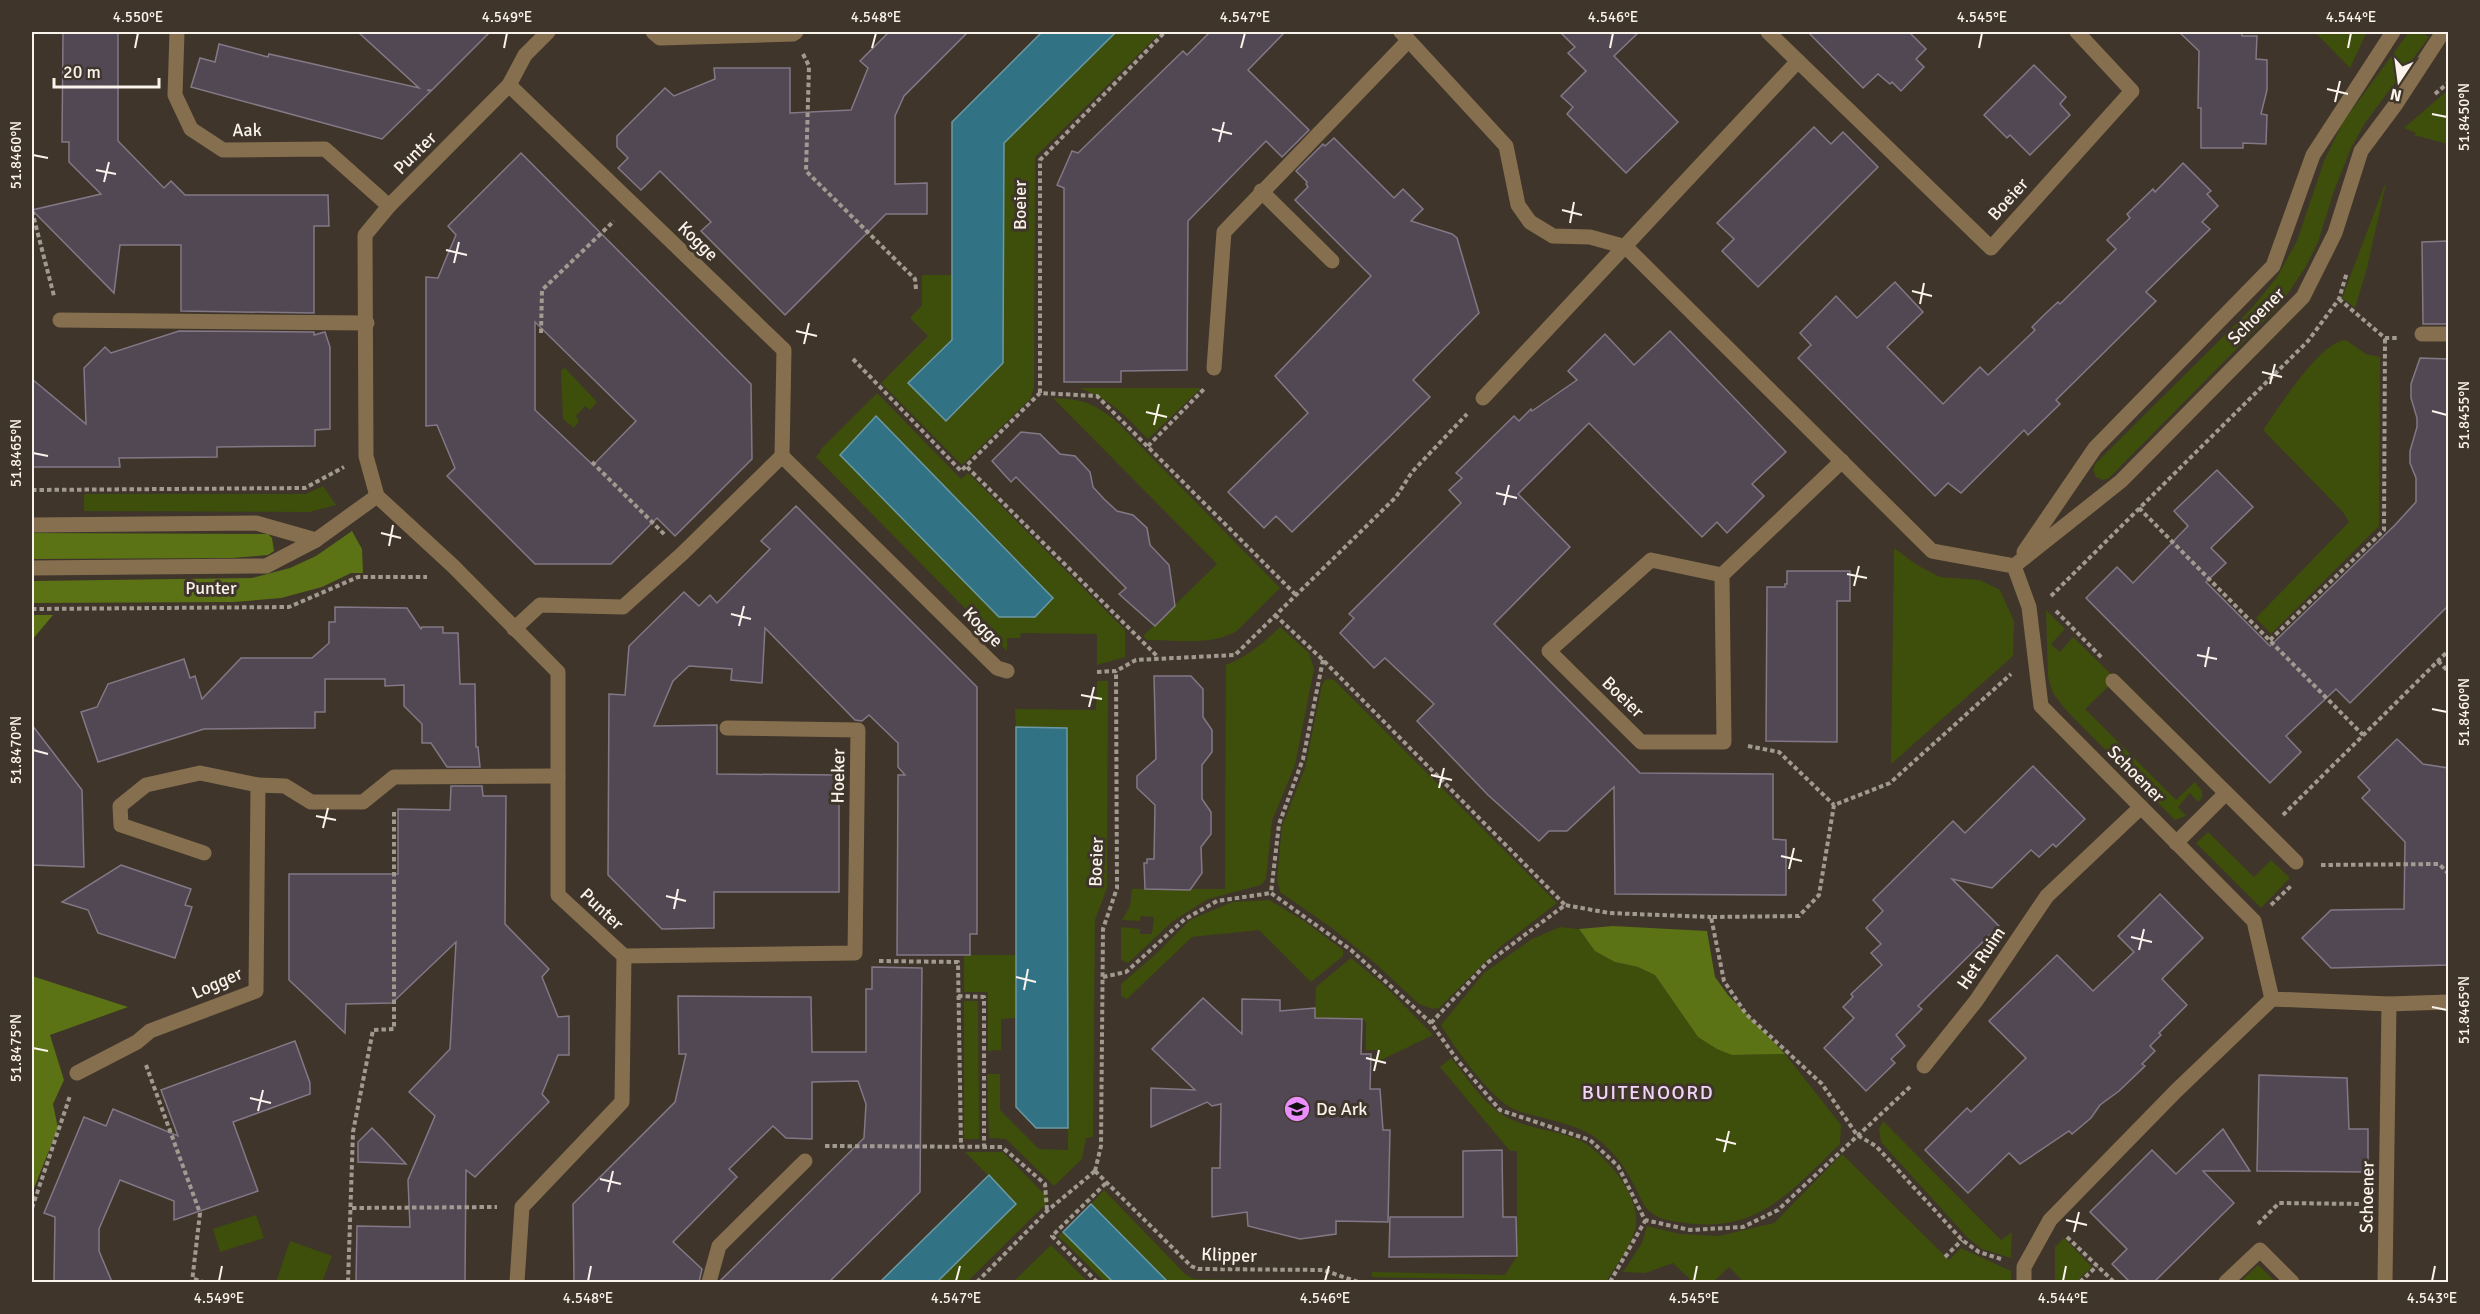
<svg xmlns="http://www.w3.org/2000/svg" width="2480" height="1314" viewBox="0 0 2480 1314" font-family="Signika,sans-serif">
<rect width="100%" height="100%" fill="#3f352a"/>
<g fill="#3d4f0b" fill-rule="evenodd">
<path d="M1116 32H1161L1035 157 1034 387 1031 398 962 465 881 383 928 336 910 318 922 305V275H952V340L908 383 1003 363 1004 143Z"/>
<path d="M2315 32H2367L2350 68Z"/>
<path d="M2409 32H2422L2429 37 2365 123 2351 148 2334 191 2318 242 2305 268 2280 305 2109 478 2104 480 2096 477 2093 470 2095 464 2252 308 2277 277 2297 241 2324 161 2343 122Z"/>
<path d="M2448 90V144L2414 135 2416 133 2404 128Z"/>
<path d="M2387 179 2367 268 2355 308 2342 298Z"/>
<path d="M2346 340 2366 354 2380 357 2379 526 2271 634 2256 618 2349 522 2343 512 2263 430C2278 409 2320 341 2346 340Z"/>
<path d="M565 368 597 402 590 410 585 406 576 416 579 421 574 428 563 419 561 370Z"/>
<path d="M1080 388H1201L1148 439C1123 414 1113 401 1080 388Z"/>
<path d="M877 393 961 479 968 473 1125 630V657L1097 665V634L1021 633 1020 638H1007V651L816 457 821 451 820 450ZM876 417 1053 598 840 455Z"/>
<path d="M1053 398C1083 399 1094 403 1117 422L1280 588 1237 631C1211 646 1175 640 1147 640L1143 636 1217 564Z"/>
<path d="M323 486 336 505 310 512 84 511V494H306Z"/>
<path d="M1894 548 1917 565 1940 577 1980 580 2000 590 2014 621 2013 656 1891 764Z"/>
<path d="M2046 610 2065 629 2051 644 2060 652 2073 637 2116 679 2085 709 2176 800 2195 782 2202 791V798L2198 802 2190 793 2178 807 2186 816 2175 820 2065 709 2053 693 2048 677Z"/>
<path d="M1280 627 1309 653 1314 669 1295 765 1272 821 1266 879 1261 885 1208 899 1173 921 1128 963 1121 960V927L1140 929V934H1152L1154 917 1141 916 1140 921 1122 920 1130 906 1132 889H1225L1226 665C1248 656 1263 643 1280 627Z"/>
<path d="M1329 679 1334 680 1557 903 1500 947 1439 1008 1433 1009 1419 1004 1375 963 1332 928 1280 892 1277 879 1282 826 1305 768 1322 685 1325 680Z"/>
<path d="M1097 681H1108L1107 888 1095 920 1093 1137 1086 1138 1082 1159 1054 1186 1006 1139 989 1138 987 1074H1000V1110L1039 1149 1068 1150 1067 728 1016 727 1015 709 1096 710Z"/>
<path d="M2208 832 2254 877 2271 860 2290 878 2261 908 2196 843Z"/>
<path d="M1269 900 1304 921 1343 950V956L1311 982 1259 930 1192 937 1127 999 1121 996V984L1156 954 1190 920 1232 902Z"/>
<path d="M1560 927 1579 929 1585 938 1615 962 1638 967 1655 975 1698 1037 1732 1055 1785 1054 1841 1125 1840 1144C1792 1190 1759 1233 1685 1223 1671 1221 1658 1220 1647 1209 1642 1203 1638 1192 1634 1185 1624 1165 1610 1146 1590 1134 1570 1122 1538 1118 1516 1110 1493 1102 1454 1047 1441 1025L1484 973 1532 939Z"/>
<path d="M964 955H1016V1018L1001 1019V1050L988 1051V992H964Z"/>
<path d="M1351 958 1385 986 1433 1035 1377 1062V1050H1366V1022L1362 1019 1315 1018 1316 987Z"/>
<path d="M964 1001H978L979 1139H964Z"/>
<path d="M1451 1058C1466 1076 1482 1102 1503 1115 1527 1130 1556 1129 1581 1141 1606 1154 1644 1200 1635 1230 1630 1248 1615 1266 1606 1282L1372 1277V1272L1505 1275 1517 1256V1151H1510L1440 1067Z"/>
<path d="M1883 1121 2001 1240 2012 1232 2011 1258 1982 1249 1968 1238 1881 1142 1879 1129Z"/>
<path d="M965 1152H1003L1050 1200 967 1282H937L1016 1204Z"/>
<path d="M1842 1154 1949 1260 1961 1248 2011 1271V1280H1985L1984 1282H1744L1729 1267 1713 1282H1693L1673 1263 1645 1273 1623 1272 1642 1243 1647 1226 1680 1234 1719 1236 1774 1223Z"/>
<path d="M1104 1190 1185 1274 1194 1279 1329 1282H1168L1091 1204Z"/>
<path d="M256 1215 264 1238 220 1252 213 1229Z"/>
<path d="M1063 1232 1113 1282H1105L1058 1236Z"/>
<path d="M2064 1238 2092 1267 2076 1282H2055V1247Z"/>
<path d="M290 1241 332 1256 322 1282H276Z"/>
<path d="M1051 1245 1088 1282H1013Z"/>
<path d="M2258 1265 2276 1282H2240Z"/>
</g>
<g fill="#5b7314">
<path d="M352 531 362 549 363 573H351L322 587 281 598 234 602 32 603V581L252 578 290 568 316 556Z"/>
<path d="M32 533 268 534 272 538 274 551 268 555 232 558 32 559Z"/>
<path d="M32 615H53L32 640Z"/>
<path d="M1613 926 1707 931 1715 977 1728 995 1785 1054 1732 1055 1717 1049 1698 1037 1655 975 1638 967 1615 962 1595 951 1579 929Z"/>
<path d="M32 976 128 1007 50 1035 64 1080 53 1104 58 1128 32 1193Z"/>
</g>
<g fill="#317385" stroke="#6d99a4" stroke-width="1.5">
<path d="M1042 32H1116L1004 143 1003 363 946 421 908 383 952 340V122Z"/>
<path d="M876 416 1053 598 1035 617H999L840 455Z"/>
<path d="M1016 727 1067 728 1068 1128H1036L1016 1107Z"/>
<path d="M989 1175 1016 1204 937 1282H880Z"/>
<path d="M1091 1204 1168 1282H1113L1063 1232Z"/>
</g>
<g fill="#524854" stroke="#837885" stroke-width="1.5" fill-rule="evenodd">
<path d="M63 32H118V141L164 188 171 181 185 195H328L329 226H314V313L181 311V245H120L114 293 32 210 101 194 69 162V142H62Z"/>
<path d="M358 32H490L432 90H427L431 91 382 139 191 87 200 58 215 62 219 44 268 57 269 54 419 88Z"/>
<path d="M889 32H968L904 96 895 116V184L927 183V214H886L785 315 701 231 711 222 660 171 641 190 618 168 628 158 617 147V136L665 88 674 96 715 79 714 68H790V113L851 110 868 68 860 61Z"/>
<path d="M1210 32H1285L1248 70 1309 130 1282 157 1266 141 1188 221 1187 370 1121 371V382H1064V188L1057 185 1072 151 1078 153 1183 51 1187 55Z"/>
<path d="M1560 32H1639L1614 56 1678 122 1626 173 1567 114 1573 107 1561 96 1586 71 1568 53 1575 47Z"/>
<path d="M1808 32H1909L1926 49 1916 59 1924 67 1901 91 1892 82 1890 84 1878 74 1863 88Z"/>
<path d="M2179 32H2242V36H2257L2256 59 2267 60V90L2261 114 2267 115 2266 144 2243 143V148H2201V108H2198L2199 51Z"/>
<path d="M2034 65 2066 97 2060 104 2070 115 2030 155 2010 135 2007 138 1984 115Z"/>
<path d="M1814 127 1831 144 1843 132 1878 167 1758 287 1722 251 1734 239 1717 223Z"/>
<path d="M1334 138 1394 198 1403 189 1423 209 1411 221 1452 234 1457 238 1479 313 1413 380 1430 397 1292 532 1276 516 1264 528 1228 492 1308 413 1275 376 1371 276 1295 200 1308 187 1306 184 1307 182 1296 171 1323 144 1325 146Z"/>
<path d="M521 153 751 384 752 459 675 536 657 518 611 564H535L447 476 455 468 437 425 426 426V277L438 278 447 256 456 235 448 226ZM535 322 636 421 593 465 535 410Z"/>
<path d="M2183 163 2211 191 2207 194 2218 206 2202 222 2210 229 2146 292 2156 301 2056 400 2060 404 2028 435 2024 430 1961 493 1948 483 1935 496 1798 358 1811 345 1800 333 1836 296 1857 318 1895 282 1923 312 1887 347 1943 404 1980 367 1988 375 2035 330 2032 327 2045 314 2058 302 2060 304 2116 249 2107 240 2130 218 2127 214 2153 189 2155 192Z"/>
<path d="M2448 241V324H2423L2422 242Z"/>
<path d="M179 331 314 332V335L325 332 330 347V429L315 430V446L217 447V457L119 458 120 467H32V379L86 424 84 368 105 347 111 353Z"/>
<path d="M1670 331 1786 452 1752 484 1764 496 1727 533 1717 522 1702 537 1589 423 1518 494 1570 547 1494 624 1640 773 1773 774V839L1786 840V895L1615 894 1614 787 1567 831H1549L1539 841 1488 795 1417 721 1434 704 1385 658 1374 668 1340 633 1354 618 1349 614 1461 503 1449 490 1462 478 1456 473 1514 416 1519 421 1531 409 1532 411 1577 380 1568 371 1605 334 1634 365Z"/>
<path d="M2420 358 2448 359V606L2350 703 2336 689 2286 736 2301 752 2270 783 2086 598 2117 567 2133 583 2188 526 2174 511 2217 470 2253 507 2211 548 2226 563 2206 582 2270 646 2395 525 2416 502V478L2410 463V451L2417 427V418L2411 398V384Z"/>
<path d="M1021 432 1040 434 1060 454 1075 456 1090 472 1093 487 1104 499 1117 511 1133 515 1147 528 1150 545 1169 565 1175 606 1155 626 1119 594 1126 588 1100 562 1016 477 1011 482 992 461Z"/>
<path d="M796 506 977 687V934H970V955H897L898 775H905L898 767V743L869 715 862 721 855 720 765 628 762 683 731 680 732 669 689 666 673 681 654 726 717 725V774L839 775V892H714V928L662 929 608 875 609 694 625 695 629 646 684 592 699 606 710 595 717 603 770 549 761 541Z"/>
<path d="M1787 571H1850V601H1837V742L1766 741 1767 587H1785V584H1787Z"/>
<path d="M335 607 407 608 421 629 422 627H443V633H458L460 684H475L476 747H478L480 767H447L431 743H422V724L404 706V685L385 686V679H325V712H315V728L204 729 98 762 81 712 97 707 108 684 184 659 190 678 195 676 202 699 241 658H312L329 643V622H335Z"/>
<path d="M1154 676H1191L1203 689V717L1212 730V752L1202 765V799L1211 812V834L1201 847 1202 873 1190 890 1145 889 1144 863H1147V859H1154L1155 805 1137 788V776L1156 759Z"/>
<path d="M32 725 82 790 84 867 32 865Z"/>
<path d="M2397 739 2423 764 2448 768V965L2331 968 2302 938 2331 910 2404 909 2405 842 2362 798 2370 790 2358 777Z"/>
<path d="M2033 766 2085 819 2056 847 2053 844 2039 857 2031 850 1992 888 1952 879 1999 926 1918 1006 1922 1009 1896 1035 1905 1046 1891 1059 1895 1063 1866 1091 1824 1048 1854 1018 1843 1007 1853 997 1851 994 1882 965 1871 953 1881 944 1866 928 1883 911 1873 900 1953 821 1965 833Z"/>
<path d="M451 786H482L483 796H506L505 924 549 969 542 977 558 1017 569 1016V1055H558L542 1094 549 1102 475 1177 466 1170 465 1282H356L357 1226 410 1227 408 1180 435 1116 409 1092 450 1049 456 942 392 1003 346 1004 345 1033 289 980V874H398V809L450 810Z"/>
<path d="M121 865 191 889 185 905 192 907 175 958 98 933 88 910 62 902Z"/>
<path d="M2160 894 2203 938 2162 979 2187 1005 2159 1033 2161 1035 2150 1046 2155 1051 2142 1064 2145 1066 2119 1091 2100 1105 2091 1118 2072 1134 2069 1131 2020 1164 2009 1153 1968 1193 1925 1150 1967 1108 1971 1112 2026 1058 1989 1021 2057 955 2093 991 2134 952 2118 936Z"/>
<path d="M872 967 922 968 920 1192 829 1282H719L864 1138 866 1104 858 1081 812 1082V1139L786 1138 773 1126 729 1169 737 1177 673 1242 702 1269 699 1282H574L573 1204 675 1102 686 1054H679L678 996 811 997 812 1052H866V989H872Z"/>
<path d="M1203 998 1242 1034V999L1280 1000V1011L1315 1008V1018L1362 1019 1361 1054H1371L1370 1089H1380L1383 1130H1390L1388 1222 1336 1221V1234L1300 1239 1248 1226 1247 1212 1212 1217V1168H1220L1221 1104 1212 1106 1207 1102 1151 1127V1088L1195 1090 1152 1049Z"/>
<path d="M295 1041 310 1083V1094L233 1122 258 1191 174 1220V1201L120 1180 99 1229V1251L112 1282H54L55 1217 44 1213 84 1117 106 1126 113 1109 178 1136 161 1090Z"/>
<path d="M2259 1075 2347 1078 2349 1129H2368V1172L2257 1171Z"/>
<path d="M372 1128 383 1139 406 1164 358 1162V1142Z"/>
<path d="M2223 1129 2250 1171H2203L2234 1203 2154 1282H2130L2112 1264 2127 1249 2090 1212 2152 1150 2176 1174Z"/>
<path d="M1502 1150 1503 1217H1516L1517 1256 1389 1257 1390 1217H1463V1151Z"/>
</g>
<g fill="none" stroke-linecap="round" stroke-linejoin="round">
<g stroke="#a29a91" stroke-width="4" stroke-dasharray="4.5 3" stroke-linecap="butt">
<path d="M803 54 809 66 806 171 915 279 916 289"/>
<path d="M2435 94 2448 83"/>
<path d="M32 211 54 296"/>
<path d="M2339 299 2385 338H2399"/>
<path d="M541 333 542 290 614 221"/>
<path d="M853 359 961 471 1040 393 1097 396 1296 595"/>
<path d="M1040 393V160L1165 32"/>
<path d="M1148 446 1204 389"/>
<path d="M592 462 666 536"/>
<path d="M967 467 1158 657"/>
<path d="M32 490 305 488 344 467"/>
<path d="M2139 508 2363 735"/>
<path d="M2051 596 2308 341 2339 299 2347 272"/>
<path d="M32 609 289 607 358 577H427"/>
<path d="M2056 611 2103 659"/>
<path d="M1275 615 1323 660 1565 905"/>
<path d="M2270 640 2384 530 2385 338"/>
<path d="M1323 660 1303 759 1279 824 1271 893 1351 950 1431 1023 1458 1061 1500 1110 1590 1140 1618 1166 1645 1220 1690 1230 1743 1227 1778 1210 1911 1086"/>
<path d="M2438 661 2448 671"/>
<path d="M1097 672 1116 671 1136 660 1235 655 1396 497 1412 472 1467 414"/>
<path d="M1748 746 1779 752 1834 805"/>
<path d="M2283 815 2448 651"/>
<path d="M2321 865 2439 864 2448 873"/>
<path d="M2271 905 2292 885"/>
<path d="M879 961 958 962 961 1147"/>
<path d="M1103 977 1126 972 1185 919 1217 901 1271 893"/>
<path d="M958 996 984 997V1147"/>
<path d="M1431 1023 1487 963 1565 905 1609 913 1711 917"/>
<path d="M146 1065 200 1213 192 1282"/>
<path d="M825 1146 1002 1147 1045 1184 1047 1211"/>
<path d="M1095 1171 1101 1146 1103 929 1117 888 1116 671"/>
<path d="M1095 1171 1191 1266 1198 1269 1323 1270 1358 1282"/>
<path d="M32 1208 70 1096"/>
<path d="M352 1208 497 1207"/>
<path d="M2258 1224 2279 1203 2362 1204"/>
<path d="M2067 1237 2114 1282"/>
<path d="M1945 1257 1962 1240"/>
<path d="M2001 1259 1979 1252 1962 1240 1876 1146 1857 1135 1822 1084 1746 1014 1724 981 1711 917 1799 916 1819 895 1834 805 1890 783 2011 674"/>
<path d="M194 1279 203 1282"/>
<path d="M32 1280V1282"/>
<path d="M348 1282 353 1132 373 1030 394 1029V810"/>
<path d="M977 1282 1047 1211 1095 1171"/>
<path d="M1097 1282 1052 1236 1107 1182"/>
<path d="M1610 1282 1645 1221"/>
<path d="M2080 1282 2097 1266"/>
</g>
<g stroke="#866f4f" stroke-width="15">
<path d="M177 32 175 95 191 129 223 150 325 149 389 206"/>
<path d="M653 32 660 38 793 34 796 32"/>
<path d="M1401 32 1506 146 1518 205 1530 222 1553 236 1590 237 1626 247 1932 551 2014 566"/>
<path d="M1768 32 1991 248 2132 91 2077 32"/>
<path d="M509 85 784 350 782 456 997 668 1007 671"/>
<path d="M1261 191 1332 261"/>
<path d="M60 320 367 323"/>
<path d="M2422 334H2448"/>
<path d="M1214 368 1224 232 1408 41"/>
<path d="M1483 398 1798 61"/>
<path d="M32 525 256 523 316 540"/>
<path d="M2024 552 2095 448 2273 266 2313 155 2393 32"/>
<path d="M2014 566 2029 607 2041 706 2254 921 2272 999 2389 1004 2448 1002"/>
<path d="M2014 566 2121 481 2303 297 2335 233 2361 151 2396 104 2443 32"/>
<path d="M32 568 266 566 316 540 377 496"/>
<path d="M1722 575 1651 560 1549 651 1641 742H1724L1722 575 1842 461"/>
<path d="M514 629 540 605 623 607 683 553 782 456"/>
<path d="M2113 681 2296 862"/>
<path d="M258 785 285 786 311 802H363L394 777 558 776"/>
<path d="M2176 843 2226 793"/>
<path d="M624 956 855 953 858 730 727 728"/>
<path d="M1924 1066 1976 1001 2047 896 2141 807"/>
<path d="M77 1073 137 1042 150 1031 256 991 258 785 200 773 146 785 120 806 121 825 204 853"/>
<path d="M517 1282 522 1207 622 1102 624 956 558 895V672L453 566 377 496 366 456 365 235 389 206 509 85 525 55 548 32"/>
<path d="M709 1282 719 1246 805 1161"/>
<path d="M2024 1282V1267L2050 1220 2176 1091 2272 999"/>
<path d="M2226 1282 2260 1250 2292 1282"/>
<path d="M2385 1282 2389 1004"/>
</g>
</g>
<path fill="none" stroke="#f9f3ec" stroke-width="2" d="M135 48 138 33M504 48 507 33M872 48 876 33M1241 48 1245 33M1610 48 1613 33M1979 48 1982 33M2348 48 2351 33M2327 89 2348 94M2335 102 2340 81M2432 114 2447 117M1212 129 1232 134M1219 142 1224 122M33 155 48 158M96 170 116 174M104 182 109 162M1562 210 1582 215M1570 223 1574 202M446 250 467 255M454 263 459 242M1912 291 1932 296M1920 304 1924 283M796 331 817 336M804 344 809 323M2262 372 2282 377M2270 384 2275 364M2432 411 2447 415M1146 412 1167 417M1154 425 1159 404M33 453 48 456M1496 493 1517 498M1504 505 1509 485M381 533 401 538M389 546 393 525M1847 574 1867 578M1854 586 1859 566M731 614 751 619M739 626 744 606M2197 655 2217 659M2205 667 2209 647M1081 695 1102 699M1089 707 1094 687M2432 709 2447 712M33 750 48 754M1431 775 1452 780M1439 788 1444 768M316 816 336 820M323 828 328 808M1781 856 1802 861M1789 869 1794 848M666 896 686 901M674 909 678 889M2131 937 2152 942M2139 950 2144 929M1016 977 1036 982M1024 990 1028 969M2432 1007 2447 1010M33 1048 48 1051M1366 1058 1386 1063M1374 1071 1379 1050M250 1098 271 1103M258 1111 263 1090M1716 1139 1736 1144M1724 1152 1729 1131M600 1179 621 1184M608 1192 613 1171M2066 1220 2087 1225M2074 1232 2079 1212M219 1281 222 1266M588 1281 591 1266M956 1281 960 1266M1325 1281 1329 1266M1694 1281 1697 1266M2063 1281 2066 1266M2432 1281 2435 1266"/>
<defs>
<g id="school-disc" transform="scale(1.35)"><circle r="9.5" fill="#ea8dfd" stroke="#3f352a"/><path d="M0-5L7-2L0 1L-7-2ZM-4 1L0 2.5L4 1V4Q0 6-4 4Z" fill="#111"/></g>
</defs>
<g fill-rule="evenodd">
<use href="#school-disc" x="1297" y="1109"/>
</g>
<g text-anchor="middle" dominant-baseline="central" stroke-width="6" stroke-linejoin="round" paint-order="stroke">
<g font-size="18" fill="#f9f3ec" stroke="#3f352a">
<text transform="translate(247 130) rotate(-1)">Aak</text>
<text transform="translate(415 153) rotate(-45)">Punter</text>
<text transform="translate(2008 199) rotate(-48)">Boeier</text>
<text transform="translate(1020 205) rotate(-90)">Boeier</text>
<text transform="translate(698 241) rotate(44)">Kogge</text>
<text transform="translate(2256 316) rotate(-45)">Schoener</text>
<text x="211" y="588">Punter</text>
<text transform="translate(983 627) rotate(45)">Kogge</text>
<text transform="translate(1623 697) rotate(44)">Boeier</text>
<text transform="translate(2136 774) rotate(45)">Schoener</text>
<text transform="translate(838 776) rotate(-89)">Hoeker</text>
<text transform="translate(1096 862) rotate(-88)">Boeier</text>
<text transform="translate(602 909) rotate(43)">Punter</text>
<text transform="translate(1981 958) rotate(-56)">Het Ruim</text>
<text transform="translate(217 983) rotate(-24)">Logger</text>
<text transform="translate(2367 1197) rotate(-89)">Schoener</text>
<text transform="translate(1229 1255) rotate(2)">Klipper</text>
</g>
<g font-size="18" fill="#f9f3ec" stroke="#3f352a" text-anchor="start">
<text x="1316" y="1109">De Ark</text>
</g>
<g font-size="20" letter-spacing="1.5" fill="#f3d4f9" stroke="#3f352a">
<text x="1648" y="1092">BUITENOORD</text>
</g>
</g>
<rect width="2480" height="1314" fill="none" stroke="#3f352a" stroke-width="66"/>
<g transform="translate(2399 81) rotate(193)" stroke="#3f352a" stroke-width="4.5" paint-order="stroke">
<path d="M0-4.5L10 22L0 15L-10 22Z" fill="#f9f3ec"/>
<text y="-9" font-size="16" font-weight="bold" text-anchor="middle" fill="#f9f3ec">N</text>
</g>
<path d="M54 78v9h105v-9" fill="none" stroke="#f9f3ec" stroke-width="3"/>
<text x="63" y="78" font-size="18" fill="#f9f3ec" stroke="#3f352a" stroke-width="4.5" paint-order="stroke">20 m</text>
<rect x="33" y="33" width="2414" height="1248" fill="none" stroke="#f9f3ec" stroke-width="2"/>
<g font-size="15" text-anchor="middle" fill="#f9f3ec">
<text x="138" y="22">4.550°E</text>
<text x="507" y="22">4.549°E</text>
<text x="876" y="22">4.548°E</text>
<text x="1245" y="22">4.547°E</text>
<text x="1613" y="22">4.546°E</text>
<text x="1982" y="22">4.545°E</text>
<text x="2351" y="22">4.544°E</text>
<text transform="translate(2464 117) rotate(-90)" y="5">51.8450°N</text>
<text transform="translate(16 155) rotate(-90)" y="5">51.8460°N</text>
<text transform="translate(2464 415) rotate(-90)" y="5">51.8455°N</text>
<text transform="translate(16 453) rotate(-90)" y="5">51.8465°N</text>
<text transform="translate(2464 712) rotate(-90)" y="5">51.8460°N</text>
<text transform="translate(16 750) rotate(-90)" y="5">51.8470°N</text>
<text transform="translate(2464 1010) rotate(-90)" y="5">51.8465°N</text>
<text transform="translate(16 1048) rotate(-90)" y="5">51.8475°N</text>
<text x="219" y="1303">4.549°E</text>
<text x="588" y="1303">4.548°E</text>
<text x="956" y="1303">4.547°E</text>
<text x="1325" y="1303">4.546°E</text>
<text x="1694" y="1303">4.545°E</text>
<text x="2063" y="1303">4.544°E</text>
<text x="2432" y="1303">4.543°E</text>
</g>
</svg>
